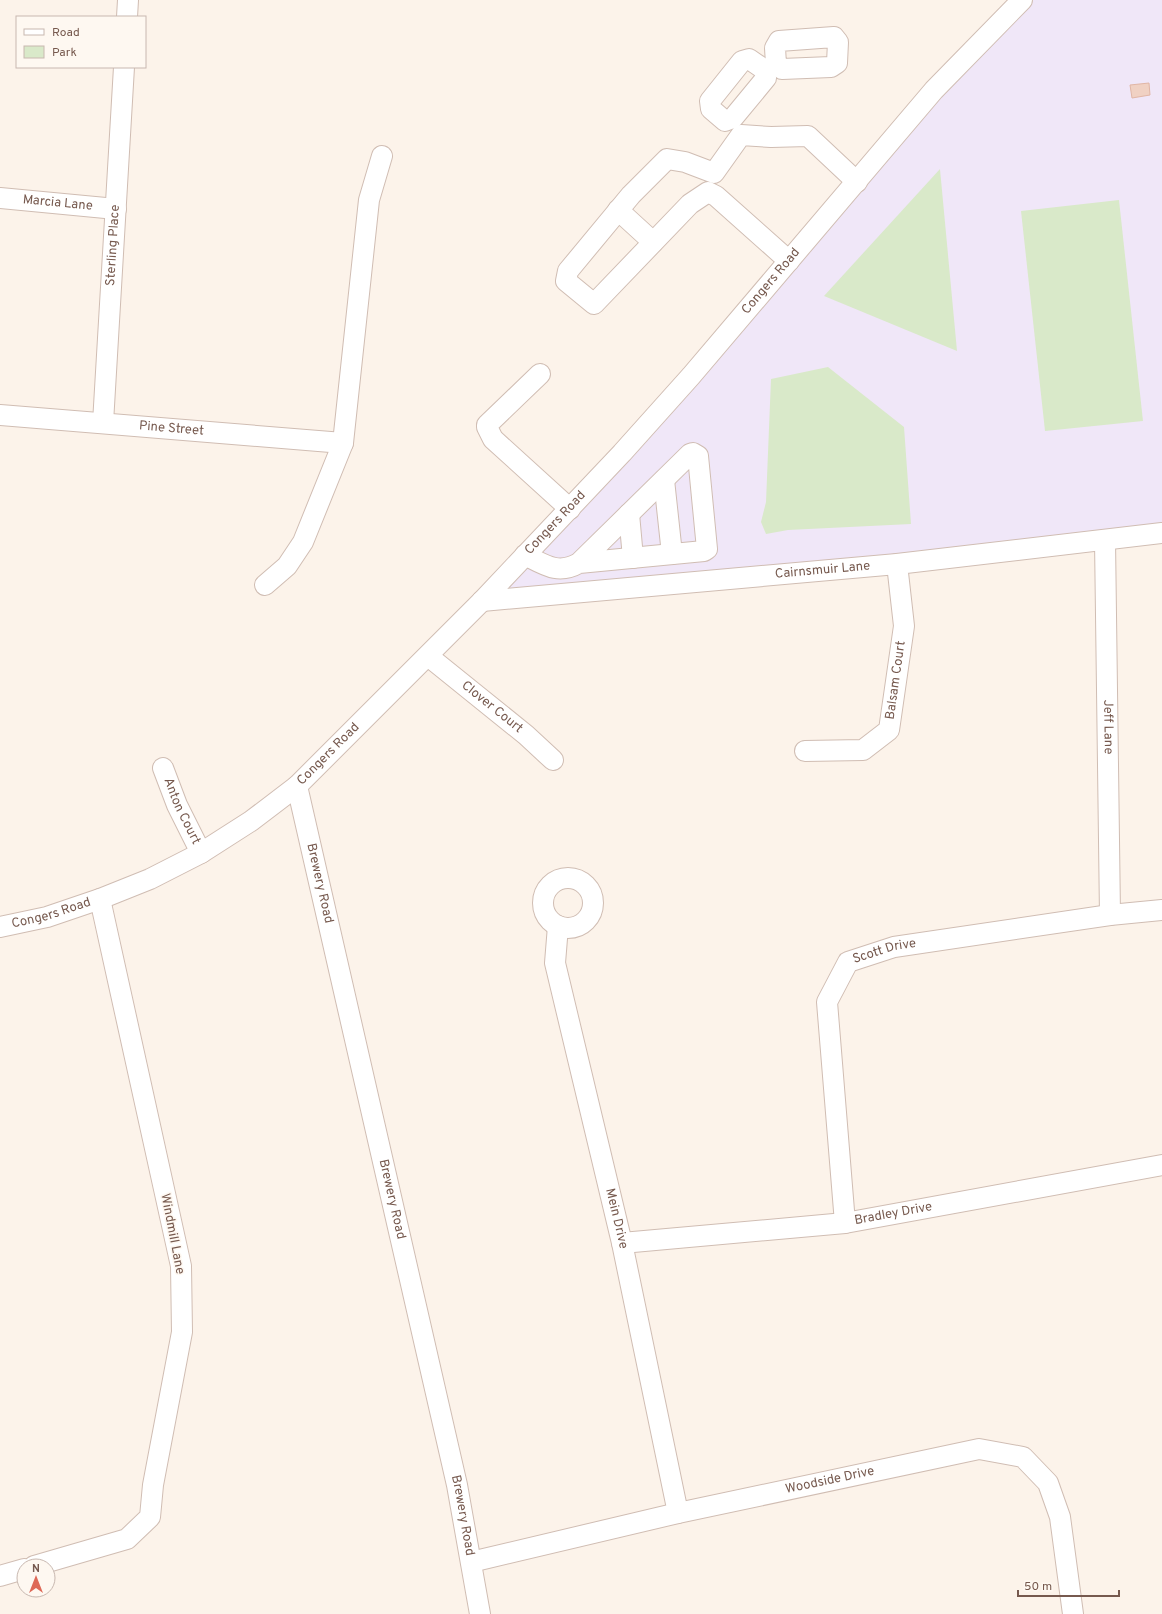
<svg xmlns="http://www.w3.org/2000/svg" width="1162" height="1614" viewBox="0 0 1162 1614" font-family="Overpass,sans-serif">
<rect width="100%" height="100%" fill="#fcf3ea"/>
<path fill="#f0e7f8" d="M1022 0H1162V533L482 601Z"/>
<g fill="#d9e9c9">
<path d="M940 169 957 351 824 296Z"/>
<path d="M1119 200 1143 421 1045 431 1021 211Z"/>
<path d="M828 367 904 427 911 524 788 530 766 534 761 522 766 502 771 379Z"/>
</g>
<path fill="#f0d1c3" stroke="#e1b6a5" d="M1149 83 1150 95 1132 98 1130 85Z"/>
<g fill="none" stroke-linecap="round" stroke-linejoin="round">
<g stroke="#d0bdb3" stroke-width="22">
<g id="minor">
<path d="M127 17 128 0"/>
<path d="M834 37 838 42 837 63 831 67 782 69 776 64 775 48 779 41Z"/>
<path d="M749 59 765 70 766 78 733 118 725 121 711 109 710 101 742 61Z"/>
<path id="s1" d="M0 198 116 209"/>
<path d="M618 210 653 242"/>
<path d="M789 261 716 196 708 192 690 204 594 304 566 281 568 271 631 195 667 159 685 162 714 173 741 135 771 137 808 136 857 182"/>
<path d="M540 374 487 425V427L493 439 570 509"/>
<path id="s2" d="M0 415 343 443"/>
<path id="s3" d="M103 423 124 67"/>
<path d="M664 480 672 554"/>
<path d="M629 514 633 558"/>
<path id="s4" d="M1105 540 1110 915"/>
<path d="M525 555C545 565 558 575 579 563L690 454 693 453 698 456 707 549 704 551 579 563"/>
<path d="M265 585 287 566 303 542 343 443 369 200 382 156"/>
<path id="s5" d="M482 601 897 564 1162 533"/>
<path id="s6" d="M428 656 526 735 553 760"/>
<path id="s7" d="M805 751 863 750 889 730 904 626 897 564"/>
<path id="s8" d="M163 768 177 805 201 853"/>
<path id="s9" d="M297 786 457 1485 480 1614"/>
<circle cx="568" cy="903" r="25"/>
<path id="s10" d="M558 926 555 963 622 1243 678 1513"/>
<path id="s11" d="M0 927 47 917 100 899 150 879 201 853 251 821 297 786 482 601 622 453 691 376 934 90 1022 0"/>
<path id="s12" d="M845 1223 827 1002 848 962 894 947 1110 915 1162 910"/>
<path id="s13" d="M622 1243 845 1223 1162 1165"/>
<path id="s14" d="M471 1562 678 1513 979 1449 1023 1457 1048 1483 1060 1517 1073 1614"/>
<path d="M34 1566 127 1539 150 1517 153 1485 182 1332 181 1266 100 899"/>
<path d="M0 1576 24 1569"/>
</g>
</g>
<use href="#minor" stroke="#fff" stroke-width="20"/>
</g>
<g text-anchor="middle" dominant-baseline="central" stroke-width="3" stroke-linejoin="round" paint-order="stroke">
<g font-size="13" fill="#76594e" stroke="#fef8f1">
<text stroke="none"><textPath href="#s1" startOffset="58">Marcia Lane</textPath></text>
<text stroke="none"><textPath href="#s3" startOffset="178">Sterling Place</textPath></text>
<text stroke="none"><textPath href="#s11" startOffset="1025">Congers Road</textPath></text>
<text stroke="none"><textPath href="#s2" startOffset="172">Pine Street</textPath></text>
<text stroke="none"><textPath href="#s11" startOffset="701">Congers Road</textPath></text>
<text stroke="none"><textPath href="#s5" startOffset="342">Cairnsmuir Lane</textPath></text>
<text stroke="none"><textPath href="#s7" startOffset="141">Balsam Court</textPath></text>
<text stroke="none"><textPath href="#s6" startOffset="82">Clover Court</textPath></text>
<text stroke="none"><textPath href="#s4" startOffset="187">Jeff Lane</textPath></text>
<text stroke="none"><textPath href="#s11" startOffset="377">Congers Road</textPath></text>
<text stroke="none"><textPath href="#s8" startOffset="47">Anton Court</textPath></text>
<text stroke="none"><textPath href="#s9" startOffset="100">Brewery Road</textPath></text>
<text stroke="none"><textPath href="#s11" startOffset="53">Congers Road</textPath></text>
<text stroke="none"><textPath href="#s12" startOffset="305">Scott Drive</textPath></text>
<text stroke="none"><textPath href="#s9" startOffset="424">Brewery Road</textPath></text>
<text stroke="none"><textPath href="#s13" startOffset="273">Bradley Drive</textPath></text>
<text stroke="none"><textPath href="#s10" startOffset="300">Mein Drive</textPath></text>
<text transform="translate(172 1234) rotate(79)">Windmill Lane</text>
<text stroke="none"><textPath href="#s14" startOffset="368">Woodside Drive</textPath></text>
<text stroke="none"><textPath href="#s9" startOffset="748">Brewery Road</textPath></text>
</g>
</g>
<rect x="16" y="16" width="130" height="52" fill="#fef8f1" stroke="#c8b8b0"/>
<rect x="24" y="29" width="20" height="6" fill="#ffffff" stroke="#c8b8b0"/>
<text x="52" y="36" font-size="12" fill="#76594e">Road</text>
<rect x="24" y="46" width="20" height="12" fill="#d9e9c9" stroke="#c8b8b0"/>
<text x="52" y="56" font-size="12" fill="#76594e">Park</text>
<g transform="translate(36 1578)"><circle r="19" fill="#fef8f1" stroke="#c8b8b0"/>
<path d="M0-3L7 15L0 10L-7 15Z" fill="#de6957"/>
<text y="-6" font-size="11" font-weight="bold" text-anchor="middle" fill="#76594e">N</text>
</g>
<path d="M1018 1590v6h101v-6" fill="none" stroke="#76594e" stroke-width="2"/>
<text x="1024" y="1590" font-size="12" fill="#76594e" stroke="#fef8f1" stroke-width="3" paint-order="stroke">50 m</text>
</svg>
